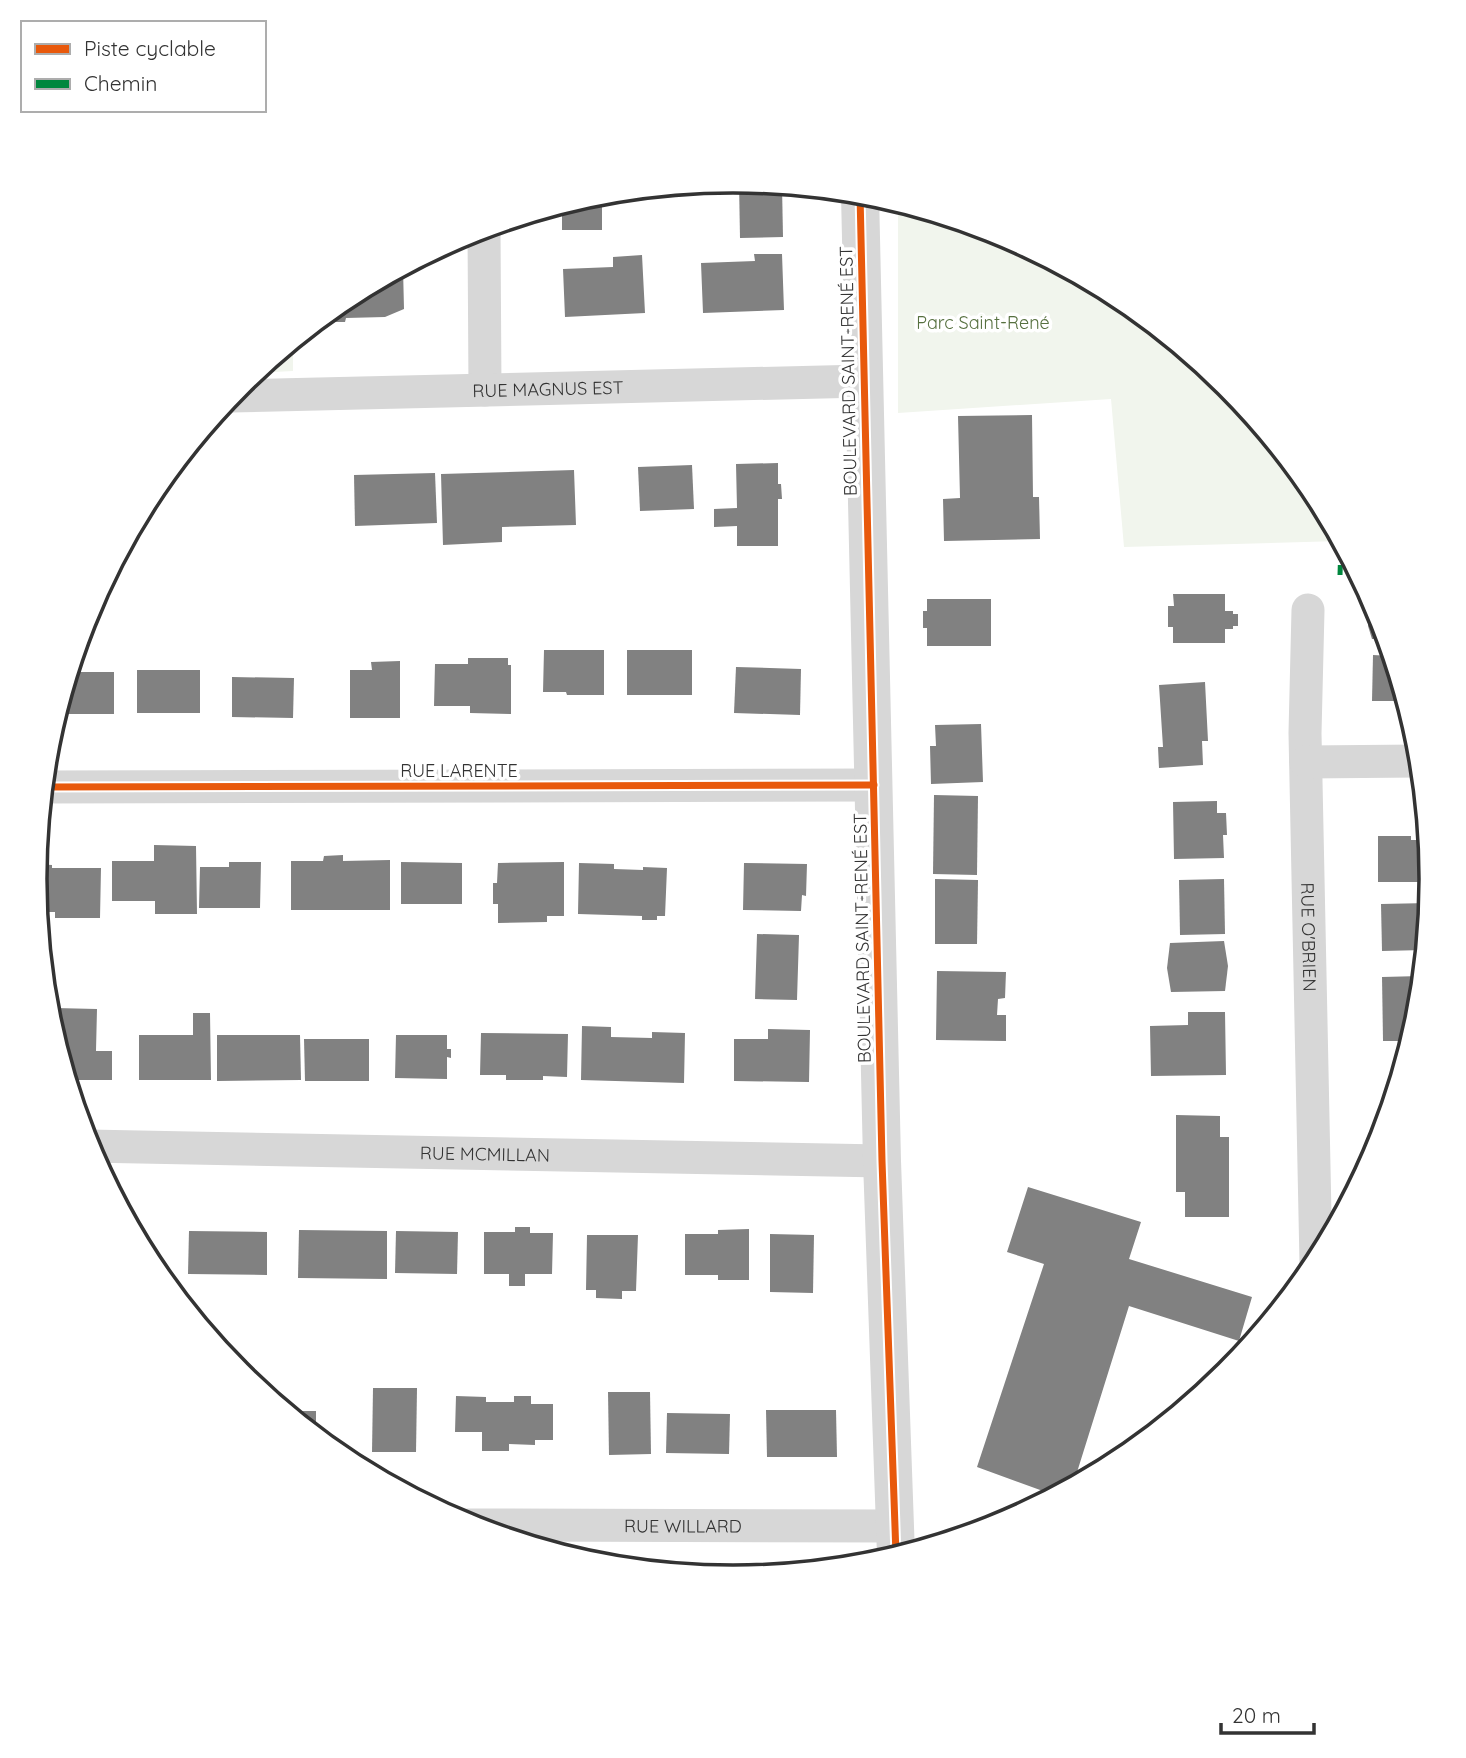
<svg xmlns="http://www.w3.org/2000/svg" width="1466" height="1758" viewBox="0 0 1466 1758" font-family="Quicksand,sans-serif">
<rect width="100%" height="100%" fill="#fff"/>
<g fill="#f1f5ed">
<path d="M898 203 1000 234 1121 299 1227 386 1314 492 1340 541 1124 547 1111 399 898 413Z"/>
<path d="M293 342V371L255 373Z"/>
</g>
<g fill="#818181">
<path d="M739 182 782 186 783 237 740 238Z"/>
<path d="M597 194H602V230H562V205Z"/>
<path d="M754 254H782L784 310 703 313 701 263 755 261Z"/>
<path d="M642 255 645 313 565 317 563 269 613 267V257Z"/>
<path d="M403 268 404 309 385 317 346 318 345 322H334L333 319H320L346 298Z"/>
<path d="M1032 415 1033 497H1039L1040 539 944 541 943 499 960 498 958 416Z"/>
<path d="M778 463V484H781L782 499H778V546H737V526L714 527V509L737 508 736 464Z"/>
<path d="M692 465 694 509 640 511 638 467Z"/>
<path d="M574 470 576 525 502 527V542L443 545 441 474Z"/>
<path d="M435 473 437 523 355 526 354 475Z"/>
<path d="M1173 594H1225V611H1233V614H1238V626H1233V629H1225V643H1173V627H1168V606H1174Z"/>
<path d="M927 599H991V646H927V628H923V611H927Z"/>
<path d="M1371 599 1378 612 1386 639H1372L1368 626Z"/>
<path d="M544 650H604V695H567L566 692H543Z"/>
<rect x="627" y="650" width="65" height="45"/>
<path d="M1373 655 1391 656 1405 701H1372Z"/>
<path d="M468 658H508V665H511V714L470 713V706H434L435 664H468Z"/>
<path d="M400 661V718H350V670H372L371 662Z"/>
<path d="M736 667 801 669 800 715 734 713Z"/>
<rect x="137" y="670" width="63" height="43"/>
<path d="M70 672H114V714H57Z"/>
<path d="M232 677 294 678 293 718 232 717Z"/>
<path d="M1205 682 1208 741H1202L1203 765 1159 768 1158 747H1163L1159 685Z"/>
<path d="M981 724 983 782 931 784 930 746H936L935 725Z"/>
<path d="M934 795 978 796 977 875 933 874Z"/>
<path d="M1217 801V813H1226L1227 835H1223L1224 858 1174 859 1173 802Z"/>
<path d="M1378 836H1411V840H1427L1431 882H1378Z"/>
<path d="M154 845 196 846 197 914H155V901H112V861H154Z"/>
<path d="M343 855V861L390 860V910H291V861H323L324 856Z"/>
<path d="M229 862H261L260 908H199L200 867H229Z"/>
<path d="M401 862 462 863V904H401Z"/>
<path d="M564 862V916H547V922L498 923V904H493V883H497L498 863Z"/>
<path d="M579 863 614 864V869L643 870V867L667 868 665 916H657V920H642V916L578 914Z"/>
<path d="M744 863 807 864 806 896 802 895 801 911 743 910Z"/>
<path d="M36 864 52 865V868H101L100 918H55V912H38L35 879Z"/>
<path d="M935 879 978 880 977 944H935Z"/>
<path d="M1224 879 1225 934 1180 935 1179 880Z"/>
<path d="M1429 903 1424 950 1382 951 1381 904Z"/>
<path d="M757 934 799 935 797 1000 755 999Z"/>
<path d="M1224 941 1228 966 1225 991 1171 992 1167 968 1170 943Z"/>
<path d="M937 971 1006 972 1005 998 998 999 997 1015H1006V1041L936 1040Z"/>
<path d="M1421 976 1418 1016 1410 1041H1383L1382 977Z"/>
<path d="M55 1008 97 1009 96 1051H112V1080H68L55 1036Z"/>
<path d="M1188 1012H1225L1226 1075 1151 1076 1150 1026 1188 1025Z"/>
<path d="M193 1013H210L211 1080H139V1035H193Z"/>
<path d="M582 1026 611 1027V1037L652 1038V1032L685 1033 684 1083 581 1080Z"/>
<path d="M768 1029 810 1030 809 1082 734 1081V1039H768Z"/>
<path d="M481 1033 568 1034 567 1077 543 1076V1080H506V1075H480Z"/>
<path d="M217 1035H300L301 1080 217 1081Z"/>
<path d="M396 1035H447V1049H451V1058L447 1057V1079L395 1078Z"/>
<path d="M304 1039H369V1081H305Z"/>
<path d="M1176 1115 1220 1116V1137H1229V1217H1185V1192H1176Z"/>
<path d="M1028 1187 1141 1222 1129 1259 1252 1297 1239 1341 1129 1306 1073 1485 1054 1495 977 1467 1044 1264 1007 1252Z"/>
<path d="M515 1227H530V1233H553L552 1274H525V1286H509V1274H484V1232H515Z"/>
<path d="M749 1229V1280H718V1275H685V1234H718V1230Z"/>
<path d="M299 1230 387 1231V1279L298 1278Z"/>
<path d="M189 1231 267 1232V1275L188 1274Z"/>
<path d="M396 1231 458 1232 457 1274 395 1273Z"/>
<path d="M770 1234 814 1235 813 1293 770 1292Z"/>
<path d="M587 1235H638L636 1291H622V1299L596 1298V1290H586Z"/>
<path d="M373 1388H417L416 1452H372Z"/>
<path d="M608 1392H650L651 1454 609 1455Z"/>
<path d="M456 1396 486 1397V1402H514V1396H531V1404H553V1440H535V1445L509 1444V1451H482V1432H455Z"/>
<path d="M766 1410H836L837 1457H767Z"/>
<path d="M286 1411H316V1435Z"/>
<path d="M667 1413 730 1414 729 1454 666 1453Z"/>
</g>
<g fill="none" stroke-linecap="round" stroke-linejoin="round">
<g stroke="#d7d7d7" stroke-width="33">
<path d="M484 229 485 390"/>
<path id="s1" d="M231 396 864 381"/>
<path id="s2" d="M1308 610 1305 733 1316 1263"/>
<path d="M1306 762 1419 761"/>
<path d="M44 787 874 785"/>
<path id="s3" d="M88 1146 882 1161"/>
<path id="s4" d="M469 1525 895 1526"/>
</g>
<path stroke="#d7d7d7" stroke-width="38" d="M860 194 882 1161 896 1555"/>
<path stroke="#00873e" stroke-width="5" stroke-dasharray="10 5" stroke-linecap="butt" d="M1340 575 1341 543"/>
<g stroke="#fff" stroke-width="11">
<g id="cycleway">
<path d="M860 194 882 1161 896 1555"/>
<path d="M44 787 874 785"/>
</g>
</g>
<use href="#cycleway" stroke="#e8590c" stroke-width="7"/>
</g>
<g text-anchor="middle" dominant-baseline="central" stroke-width="7" stroke-linejoin="round" paint-order="stroke">
<g font-size="18" fill="#56703f" stroke="#fff">
<text x="983" y="322">Parc Saint-René</text>
</g>
<g font-size="18" fill="#333" stroke="#fff">
<text transform="translate(848 371) rotate(-91)">BOULEVARD SAINT-RENÉ EST</text>
<text stroke="none"><textPath href="#s1" startOffset="317">RUE MAGNUS EST</textPath></text>
<text x="459" y="770">RUE LARENTE</text>
<text stroke="none"><textPath href="#s2" startOffset="327">RUE O'BRIEN</textPath></text>
<text transform="translate(862 938) rotate(-91)">BOULEVARD SAINT-RENÉ EST</text>
<text stroke="none"><textPath href="#s3" startOffset="397">RUE MCMILLAN</textPath></text>
<text stroke="none"><textPath href="#s4" startOffset="214">RUE WILLARD</textPath></text>
</g>
</g>
<path d="M0 0H1466V1758H0ZM47 879a686 686 0 1 1 1372 0a686 686 0 1 1-1372 0Z" fill="#fff" fill-rule="evenodd"/>
<path fill="none" stroke="#333" stroke-width="3.5" d="M47 879a686 686 0 1 1 1372 0a686 686 0 1 1-1372 0Z"/>
<rect x="21" y="21" width="245" height="91" fill="#ffffff" stroke="#adadad" stroke-width="2"/>
<rect x="35" y="44" width="35" height="10" fill="#e8590c" stroke="#adadad" stroke-width="2"/>
<text x="84" y="56" font-size="21" fill="#333333">Piste cyclable</text>
<rect x="35" y="79" width="35" height="10" fill="#00873e" stroke="#adadad" stroke-width="2"/>
<text x="84" y="91" font-size="21" fill="#333333">Chemin</text>
<path d="M1221 1723v10h93v-10" fill="none" stroke="#333333" stroke-width="3.5"/>
<text x="1232" y="1723" font-size="21" fill="#333333" stroke="#ffffff" stroke-width="5" paint-order="stroke">20 m</text>
</svg>
